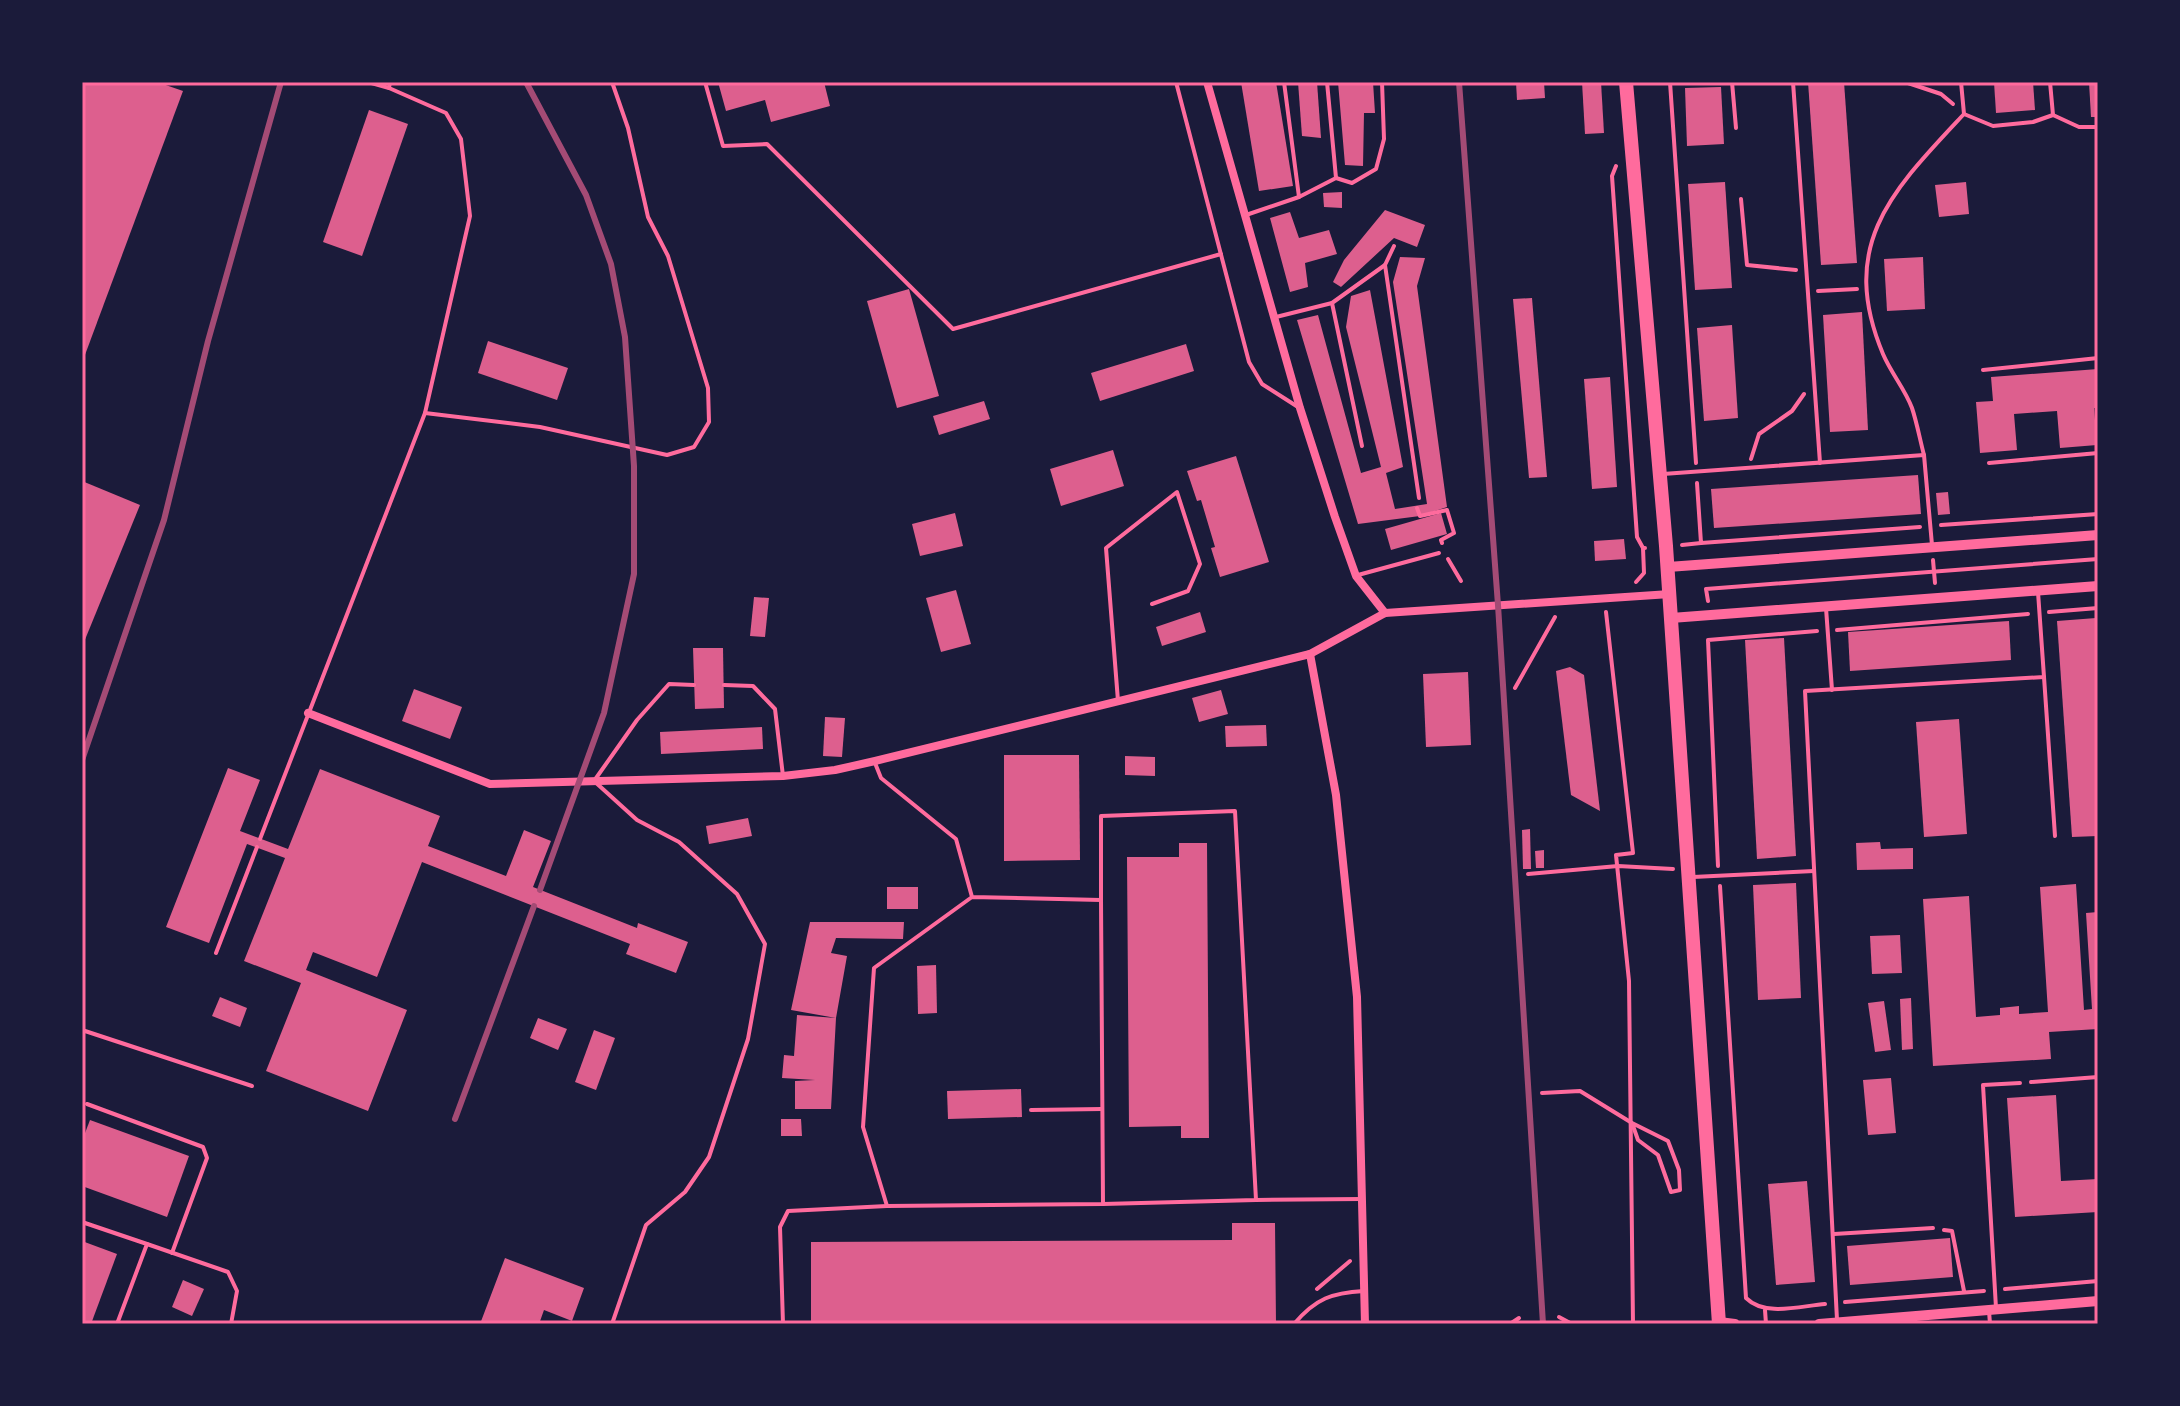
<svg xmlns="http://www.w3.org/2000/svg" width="2180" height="1406" viewBox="0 0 2180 1406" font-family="'Nunito Sans',sans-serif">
<rect width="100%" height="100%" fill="#1b1b3a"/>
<g fill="#dd5f8e">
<path d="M82 82H157L183 91 82 363Z"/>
<path d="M718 82H824L830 106 771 122 765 100 726 111Z"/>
<path d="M1241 82H1276L1293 186 1259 191Z"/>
<path d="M1298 82H1317L1321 138 1302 136Z"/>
<path d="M1338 82H1373L1375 113H1364L1363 166 1345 165Z"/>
<path d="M1516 82H1544L1545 98 1517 100Z"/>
<path d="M1582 82H1601L1604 133 1585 134Z"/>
<path d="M1808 82H1844L1857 263 1821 265Z"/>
<path d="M1994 82H2033L2035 110 1996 113Z"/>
<path d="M2089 82H2098V117H2091Z"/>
<path d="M1721 87 1724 144 1687 146 1685 88Z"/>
<path d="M369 110 408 124 362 256 323 242Z"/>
<path d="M1725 182 1732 288 1695 290 1688 184Z"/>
<path d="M1966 182 1969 214 1939 217 1935 185Z"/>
<path d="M1342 192V208L1324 207 1323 193Z"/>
<path d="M1385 210 1425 225 1417 247 1394 238 1341 287 1333 282 1344 260Z"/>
<path d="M1290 212 1299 238 1329 230 1337 254 1305 263 1308 287 1290 292 1270 218Z"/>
<path d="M1400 257 1425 258 1417 286 1447 507 1420 516 1358 524 1297 320 1318 315 1361 473 1381 467 1346 327 1351 296 1370 290 1403 467 1386 473 1395 509 1427 504 1393 282Z"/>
<path d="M1923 257 1925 309 1887 311 1884 259Z"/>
<path d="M909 289 939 396 897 408 867 301Z"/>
<path d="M1532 298 1547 477 1529 478 1513 299Z"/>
<path d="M1862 312 1868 430 1830 432 1823 315Z"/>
<path d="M1732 325 1738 418 1704 421 1697 328Z"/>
<path d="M488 341 568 368 557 400 478 373Z"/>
<path d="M1186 344 1194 371 1100 401 1091 373Z"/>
<path d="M2098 369V408H2094L2097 445 2060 448 2057 411 2014 414 2017 450 1980 453 1976 402 1993 401 1991 377Z"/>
<path d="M1610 377 1617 487 1592 489 1584 379Z"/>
<path d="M984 401 990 419 939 435 933 416Z"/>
<path d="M1113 450 1124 486 1061 506 1050 469Z"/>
<path d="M1236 456 1269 562 1220 577 1211 548 1215 547 1201 500 1197 501 1187 471Z"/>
<path d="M1918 475 1921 514 1714 528 1711 489Z"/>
<path d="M82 481 140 505 82 647Z"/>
<path d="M1948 492 1950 514 1938 515 1936 493Z"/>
<path d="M955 513 963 546 920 556 912 524Z"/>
<path d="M1441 513 1447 534 1391 550 1385 529Z"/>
<path d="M1624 539 1626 559 1595 561 1594 541Z"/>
<path d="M956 590 971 644 941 652 926 598Z"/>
<path d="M754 597 769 598 765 637 750 636Z"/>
<path d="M1200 612 1206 632 1162 646 1156 627Z"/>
<path d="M2096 618 2098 836 2072 837 2057 621Z"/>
<path d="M2009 621 2011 660 1850 671 1848 632Z"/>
<path d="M1784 638 1796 856 1757 859 1745 640Z"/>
<path d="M693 648H723L724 708 695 709Z"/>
<path d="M1570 667 1584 675 1600 811 1571 795 1556 671Z"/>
<path d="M1468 672 1471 745 1426 747 1423 674Z"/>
<path d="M414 689 462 707 450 739 402 721Z"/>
<path d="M1221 690 1228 714 1199 722 1192 698Z"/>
<path d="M825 717 845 718 842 757 823 756Z"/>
<path d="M1959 719 1967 834 1924 837 1916 722Z"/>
<path d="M1266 725 1267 746 1226 747 1225 726Z"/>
<path d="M762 727 763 749 661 754 660 732Z"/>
<path d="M1004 755H1079L1080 860 1004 861Z"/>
<path d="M1125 756 1155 757V776L1125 775Z"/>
<path d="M228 768 260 780 240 831 288 849 320 769 440 816 428 846 506 876 524 830 551 841 533 887 637 928 638 923 688 942 676 973 626 954 630 944 422 862 377 977 313 952 306 970 407 1010 368 1111 266 1071 301 983 244 961 285 858 247 844 209 943 166 927Z"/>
<path d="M748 818 752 836 709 844 706 826Z"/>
<path d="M1530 829 1531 869H1523L1522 830Z"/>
<path d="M1880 842 1881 849 1913 848V869L1857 870 1856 843Z"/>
<path d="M1179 843H1207L1209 1138H1181V1126L1129 1127 1127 857H1179Z"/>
<path d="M1544 850V868H1536L1535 851Z"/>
<path d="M1796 883 1801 998 1758 1000 1753 885Z"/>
<path d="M2076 884 2084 1010 2092 1009 2086 913 2098 912V1029L2049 1032 2051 1059 1933 1066 1923 899 1969 896 1976 1017 2000 1015V1008L2019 1006V1014L2048 1012 2040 887Z"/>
<rect x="887" y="887" width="31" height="22"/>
<path d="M810 922H904L903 939 836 938 831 953 847 956 836 1018 831 1109H795V1081L815 1080 782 1078 784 1055 794 1056 797 1015 836 1018 791 1010Z"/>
<path d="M1900 935 1902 973 1872 974 1870 936Z"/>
<path d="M936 965 937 1013 918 1014 917 966Z"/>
<path d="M220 997 247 1008 240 1027 212 1016Z"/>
<path d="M1911 998 1913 1049 1902 1050 1900 999Z"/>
<path d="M1884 1001 1891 1050 1875 1052 1868 1003Z"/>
<path d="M538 1018 567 1029 558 1050 530 1038Z"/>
<path d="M594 1030 615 1038 596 1090 575 1082Z"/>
<path d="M1891 1078 1896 1133 1868 1135 1863 1080Z"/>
<path d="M1021 1089 1022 1117 948 1119 947 1091Z"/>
<path d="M2056 1095 2061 1181 2098 1179V1212L2015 1217 2007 1098Z"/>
<path d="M781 1119H801L802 1136H781Z"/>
<path d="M90 1120 189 1156 167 1217 82 1186V1141Z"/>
<path d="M1807 1181 1815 1282 1776 1285 1768 1184Z"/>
<path d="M1232 1223H1275L1276 1324H811V1242L1232 1240Z"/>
<path d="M1950 1238 1953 1277 1850 1285 1847 1246Z"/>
<path d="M82 1241 117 1254 91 1324H82Z"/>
<path d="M505 1258 584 1288 572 1321 544 1310 539 1324H480Z"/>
<path d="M183 1280 204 1289 192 1316 172 1307Z"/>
</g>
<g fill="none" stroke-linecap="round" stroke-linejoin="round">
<g stroke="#ff6b9d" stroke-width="4">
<path d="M1670 82 1696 463"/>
<path d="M1905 82 1941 94 1953 104"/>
<path d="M1616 166 1612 176 1637 537 1643 548"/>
<path d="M1741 199 1747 265 1796 270"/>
<path d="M1818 291 1857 289"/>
<path d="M1751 459 1759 434 1792 411 1804 394"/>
<path d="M1697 483 1701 543 1920 527"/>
<path d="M1417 508 1420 516 1447 510 1454 533 1441 540 1442 543"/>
<path d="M1941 525 2098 514"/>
<path d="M1682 545 1701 543"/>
<path d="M1448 559 1461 581"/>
<path d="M1933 560 1935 583"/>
<path d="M1636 582 1644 573 1643 548H1645"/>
<path d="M1708 601 1706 589 2098 559"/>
<path d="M1606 612 1633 853 1616 855 1629 981 1633 1324"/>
<path d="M2049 612 2098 608"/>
<path d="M1837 630 2028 614"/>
<path d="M1515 688 1555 617"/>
<path d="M1718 866 1708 640 1817 631"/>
<path d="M1528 874 1618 866 1673 869"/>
<path d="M1720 886 1746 1298C1765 1317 1800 1306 1825 1304"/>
<path d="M1542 1093 1580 1091 1632 1123 1638 1140 1658 1155 1671 1192 1680 1190 1679 1170 1668 1141 1632 1123"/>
<path d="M1944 1230 1952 1231 1964 1291"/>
<path d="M1317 1289 1350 1261"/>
<path d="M2005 1289 2098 1281"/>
<path d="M1845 1302 1984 1291"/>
<path d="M1765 1310 1766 1324"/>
<path d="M1559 1317 1572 1324"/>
<path d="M1510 1324 1519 1318"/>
</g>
<g stroke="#ff6b9d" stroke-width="4">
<path d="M368 82 389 88"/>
<path d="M390 82 389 88 446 113 461 139 470 216 425 413"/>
<path d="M705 82 723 146 767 144 953 329 1221 254"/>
<path d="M1176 82 1249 362 1262 384 1298 407"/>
<path d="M1284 82 1299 197 1336 178 1352 183 1376 169 1384 139 1382 82"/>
<path d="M1327 82 1336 178"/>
<path d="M1732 82 1736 128"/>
<path d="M1793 82 1820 463"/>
<path d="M2050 82 2053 115 2079 127H2098"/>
<path d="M1964 114 1993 126 2033 122 2053 115"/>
<path d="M1246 215 1299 197"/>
<path d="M1394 246 1385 265 1419 498"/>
<path d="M1276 317 1332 303"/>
<path d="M1983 370 2098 358"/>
<path d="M1362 446 1332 303 1385 265"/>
<path d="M1924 455C1920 440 1917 423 1912 408 1905 389 1891 373 1883 354 1837 244 1893 190 1964 114L1961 82"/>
<path d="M1989 463 2098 453"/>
<path d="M1663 474 1924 455 1932 545"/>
<path d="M1358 575 1439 553"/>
<path d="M1826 608 1832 690"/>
<path d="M2044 677 2055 836"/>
<path d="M724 685 753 686 775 709 783 776"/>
<path d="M1118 701 1106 548 1177 492 1200 564 1188 591 1152 604"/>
<path d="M875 763 881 778 956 839 972 897 874 968 863 1127 887 1206 1103 1204 1101 900 972 897"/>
<path d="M260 839 425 413 540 427 667 455 694 447 709 422 708 388 668 256 648 217 628 128 612 82"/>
<path d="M1693 877 1814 871"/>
<path d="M1101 900V816L1235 811 1256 1200 1103 1204"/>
<path d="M216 953 257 847"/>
<path d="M82 1030 252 1086"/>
<path d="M2031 1082 2098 1077"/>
<path d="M87 1104 203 1147 207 1158 172 1253"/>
<path d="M1031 1110 1102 1109"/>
<path d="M1256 1200 1362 1199"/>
<path d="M82 1222 147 1244 117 1324"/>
<path d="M1834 1234 1933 1228"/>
<path d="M147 1244 228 1272 237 1291 231 1324"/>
<path d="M1996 1308 1983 1085 2020 1083"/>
<path d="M1989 1311 1990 1324"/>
<path d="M1837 1320 1805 691 2044 677 2038 592"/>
<path d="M612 1324 646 1225 685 1192 709 1157 748 1039 765 944 737 894 679 842 637 820 594 781 637 720 669 684 694 685"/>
<path d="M783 1324 780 1227 788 1211 887 1206"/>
<path d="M1294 1324C1316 1298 1332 1293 1364 1291"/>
</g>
<g stroke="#ff6b9d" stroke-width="8">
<path d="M1207 82 1300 408 1335 517 1356 576 1385 613"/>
<path d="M1310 654 1336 795 1357 997 1365 1324"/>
<path d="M308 713 490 784 783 776 835 770 875 761 1310 654 1385 613 1670 594"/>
</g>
<g stroke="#ff6b9d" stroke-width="10">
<path d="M1668 567 2098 535"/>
<path d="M1671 618 2098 586"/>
<path d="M1719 1322 1735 1324"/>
<path d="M1819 1324 2098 1301"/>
</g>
<path stroke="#ff6b9d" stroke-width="14" d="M1626 82 1666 546 1719 1324"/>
<g stroke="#a44b75" stroke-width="6">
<path d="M526 82 586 195 611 264 625 337 634 466V574L604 713 540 890"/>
<path d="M1459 82 1498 605 1543 1324"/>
<path d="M82 760 164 520 208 341 281 82"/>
<path d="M455 1119 534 906"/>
</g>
</g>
<rect width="2180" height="1406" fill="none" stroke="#1b1b3a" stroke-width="168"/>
<rect x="84" y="84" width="2012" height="1238" fill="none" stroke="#ff6b9d" stroke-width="3"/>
</svg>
